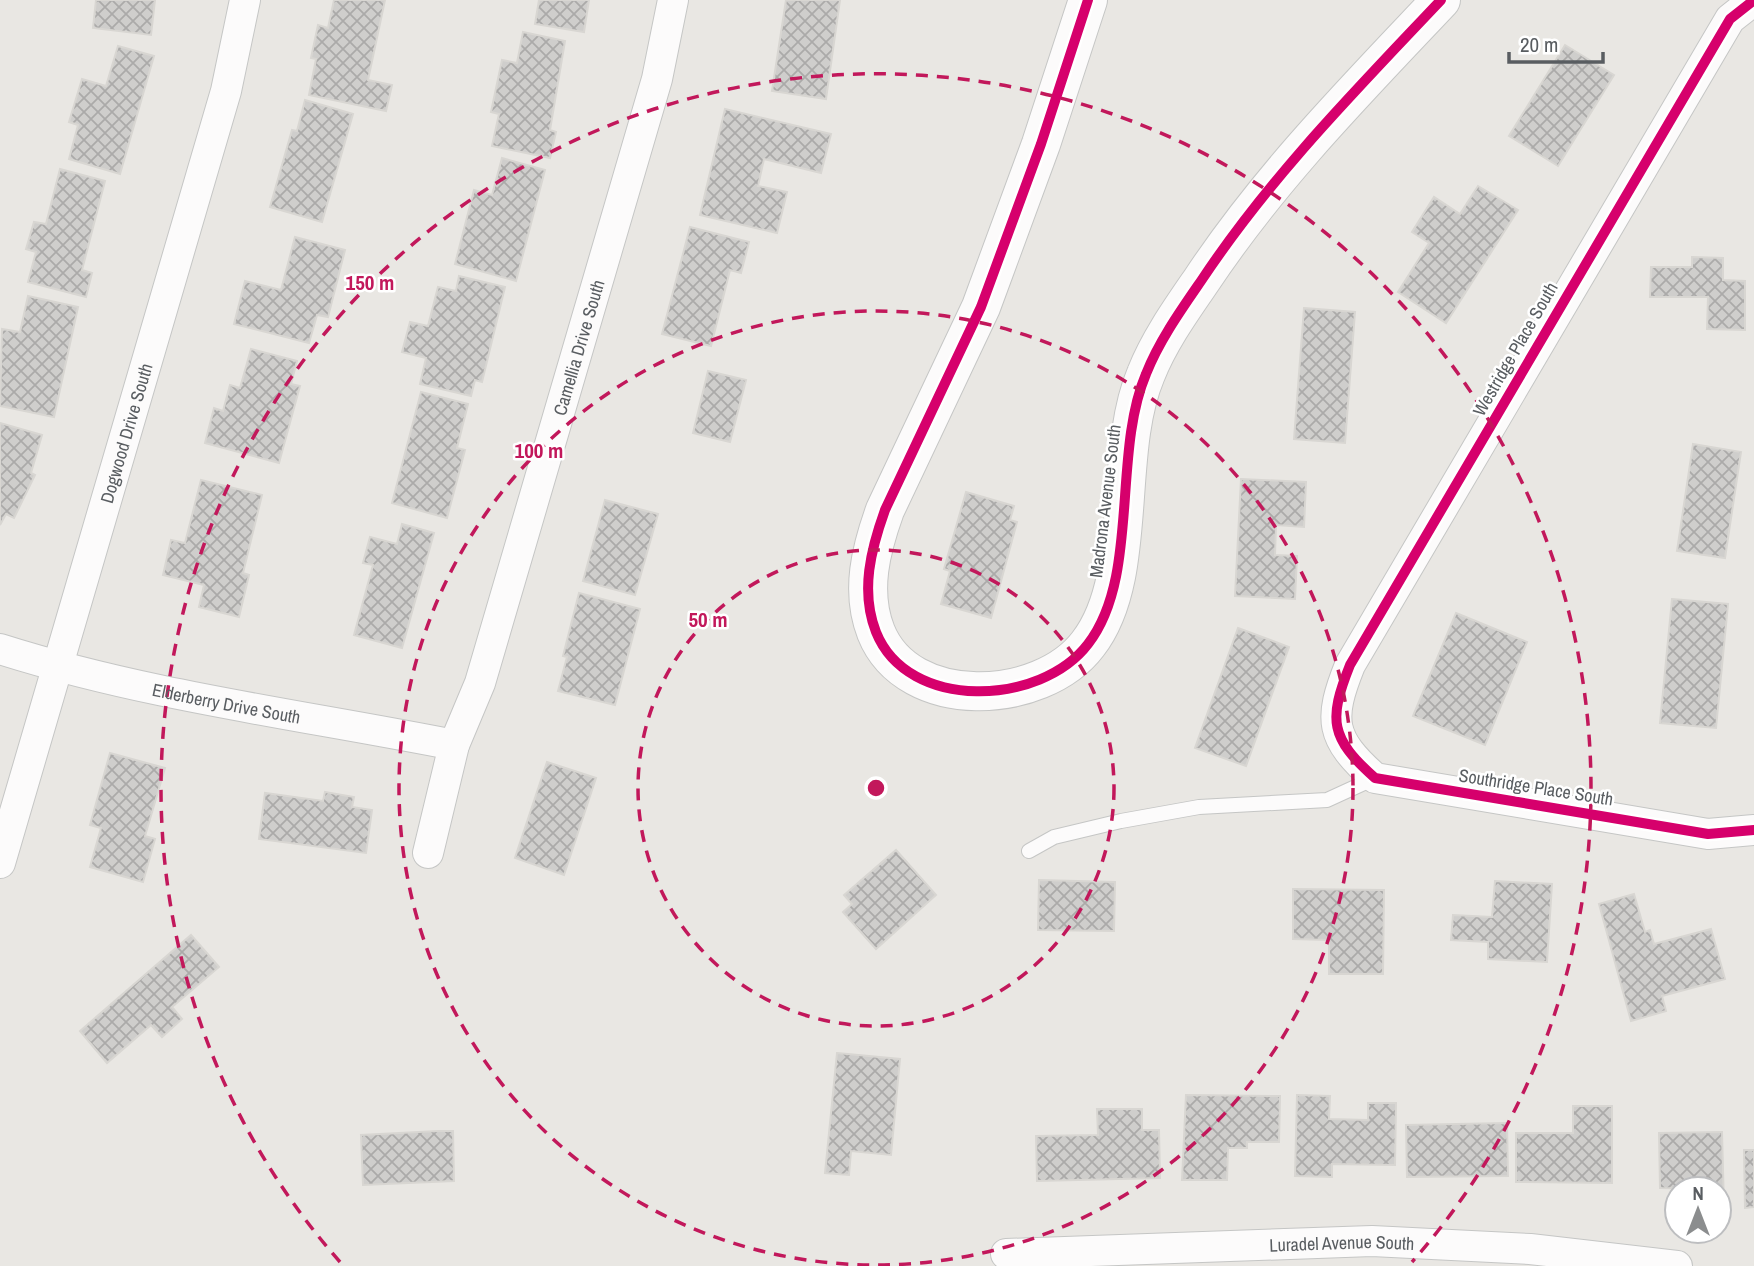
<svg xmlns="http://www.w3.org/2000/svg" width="1754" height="1266" viewBox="0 0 1754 1266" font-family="'Archivo Narrow',sans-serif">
<defs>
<pattern id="building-cross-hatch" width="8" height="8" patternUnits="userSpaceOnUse" patternTransform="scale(1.75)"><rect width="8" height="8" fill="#cfcecc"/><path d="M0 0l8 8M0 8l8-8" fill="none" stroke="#abaaa9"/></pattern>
</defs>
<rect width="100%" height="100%" fill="#e9e7e3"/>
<g fill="url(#building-cross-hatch)" stroke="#d8d6d2" stroke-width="2">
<path d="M96 0H155L151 35 93 28Z"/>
<path d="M334 0H385L368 80 392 85 386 111 309 95 316 59 311 58 318 25 328 28Z"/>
<path d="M539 0H589L584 32 535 24Z"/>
<path d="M786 0H840L826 99 772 91Z"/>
<path d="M523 32 565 41 550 130 556 132 550 158 492 146 499 114 491 112 502 60 517 63Z"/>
<path d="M1565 45 1614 75 1558 166 1509 136Z"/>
<path d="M118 46 154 56 120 174 69 159 78 125 69 122 82 79 106 86Z"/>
<path d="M305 100 353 114 322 222 270 207 292 130 297 131Z"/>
<path d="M725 109 831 134 821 173 764 159 758 186 787 192 777 233 700 215Z"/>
<path d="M502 158 545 170 516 281 455 264 474 190 492 195Z"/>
<path d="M60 169 105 181 82 270 92 273 86 297 28 282 36 252 26 249 34 222 46 224Z"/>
<path d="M1478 186 1518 210 1446 323 1398 292 1429 243 1412 232 1434 197 1460 214Z"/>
<path d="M690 227 749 242 741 273 730 270 711 346 662 334Z"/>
<path d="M295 237 345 250 328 317 317 315 309 343 234 324 245 281 281 290Z"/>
<path d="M1692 257 1723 258V280L1745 281V330L1707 329 1708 297H1650L1651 267H1692Z"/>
<path d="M459 276 505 287 482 382 475 380 471 396 420 384 426 358 402 352 410 322 428 326 438 287 456 291Z"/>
<path d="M28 296 78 307 54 417 0 406 2 329 20 332Z"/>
<path d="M1304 308 1355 312 1345 443 1294 439Z"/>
<path d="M251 349 297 361 291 384 300 386 279 463 205 443 214 408 223 411 230 385 240 388Z"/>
<path d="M708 371 746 380 730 442 693 433Z"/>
<path d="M421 392 468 404 457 448 465 450 447 518 392 503Z"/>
<path d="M0 423 42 435 31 473 35 475 14 518 6 514 0 525Z"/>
<path d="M1693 444 1741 452 1725 558 1677 551Z"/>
<path d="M1241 479 1306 482 1304 527 1276 525 1275 555 1297 556 1295 599 1235 596Z"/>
<path d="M201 480 262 495 243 573 249 575 239 617 199 607 204 585 163 575 171 540 185 543Z"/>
<path d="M966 492 1014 506 1010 520 1017 522 991 618 941 604 950 571 944 569Z"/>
<path d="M605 500 658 514 635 595 583 581Z"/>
<path d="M402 524 434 533 402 648 354 635 373 565 363 563 370 537 397 544Z"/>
<path d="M579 593 640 609 615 705 558 691 567 657 563 656Z"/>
<path d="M1672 599 1728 604 1716 728 1660 723Z"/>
<path d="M1456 613 1527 642 1485 745 1413 716Z"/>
<path d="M1238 628 1289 647 1246 766 1195 748Z"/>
<path d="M110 753 165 768 145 836 155 839 143 882 90 867 101 828 90 825Z"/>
<path d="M547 762 596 778 564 875 515 858Z"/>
<path d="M325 792 354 797 352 807 372 810 366 853 259 839 265 793 323 801Z"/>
<path d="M896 850 936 895 876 949 843 912 852 904 844 895Z"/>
<path d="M1039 880 1115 882 1114 931 1038 930Z"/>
<path d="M1495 881 1552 884 1547 962 1488 959V942L1451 940 1453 915 1492 917Z"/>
<path d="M1293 889 1384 890 1383 974H1329V940L1293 939Z"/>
<path d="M1634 894 1645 932 1650 930 1654 944 1711 929 1725 979 1662 996 1666 1011 1631 1021 1599 904Z"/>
<path d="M191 935 219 967 172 1007 182 1019 162 1037 151 1025 107 1063 80 1031Z"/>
<path d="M837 1053 900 1059 891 1155 851 1151 849 1175 825 1173Z"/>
<path d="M1186 1095 1280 1096 1279 1142H1247V1148H1228L1227 1180H1182Z"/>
<path d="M1297 1095 1330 1096 1329 1119 1368 1120V1103H1396L1395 1165 1332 1164V1177L1295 1176Z"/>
<path d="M1573 1106H1612V1183L1516 1182V1133H1573Z"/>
<path d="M1097 1109H1142V1130H1159L1160 1178 1037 1181 1036 1136 1098 1135Z"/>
<path d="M1507 1123 1508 1176 1407 1177 1406 1125Z"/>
<path d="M438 1131H453L454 1181 363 1185 361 1135Z"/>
<path d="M1722 1132 1724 1207H1719V1189L1660 1188 1659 1133Z"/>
<path d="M1744 1150H1754V1207L1745 1208Z"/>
</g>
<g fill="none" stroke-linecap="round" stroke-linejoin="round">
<g stroke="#c5c6c5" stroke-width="16">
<path id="lane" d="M1029 851 1054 837 1121 821 1199 807 1327 800 1375 778"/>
</g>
<g stroke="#c5c6c5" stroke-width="32">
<g id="street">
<path d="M1754 0 1730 19 1350 665C1328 720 1330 738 1375 778L1708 834 1754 830"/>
<path id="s1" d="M0 649C148 696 303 715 454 745"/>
<path id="s2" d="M428 853 454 745 480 683 657 79 673 0"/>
<path id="s3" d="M0 863 226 91 245 0"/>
<path id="s4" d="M1006 1254 1372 1241 1530 1249 1677 1266"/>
</g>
</g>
<g stroke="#c5c6c5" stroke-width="40">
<path id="secondary" d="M1088 0 1041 144 981 307 885 510C871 549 860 591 876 632 908 712 1041 706 1088 644 1140 577 1112 454 1146 374 1159 341 1181 310 1201 281 1270 177 1356 90 1441 0"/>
</g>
<use href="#lane" stroke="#fcfbfb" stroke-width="14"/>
<use href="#street" stroke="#fcfbfb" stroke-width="30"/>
<use href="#secondary" stroke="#fcfbfb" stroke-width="38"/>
<g stroke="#fff" stroke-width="15">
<g id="cycleway">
<path d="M1088 0 1041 144 981 307 885 510C871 549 860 591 876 632 908 712 1041 706 1088 644 1140 577 1112 454 1146 374 1159 341 1181 310 1201 281 1270 177 1356 90 1441 0"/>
<path d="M1754 0 1730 19 1350 665C1328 720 1330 738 1375 778L1708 834 1754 830"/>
</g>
</g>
<use href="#cycleway" stroke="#d6006c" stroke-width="10"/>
</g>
<g fill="none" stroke="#c2185b" stroke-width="3.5" stroke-dasharray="12 9">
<circle cx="876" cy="788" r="238"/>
<circle cx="876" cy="788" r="477"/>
<path d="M340 1262A715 715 0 1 1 1412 1262"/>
</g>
<g text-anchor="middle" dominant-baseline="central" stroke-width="5" stroke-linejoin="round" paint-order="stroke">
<g font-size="18" fill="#595d61" stroke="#fff">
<text stroke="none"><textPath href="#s2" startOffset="528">Camellia Drive South</textPath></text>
<text transform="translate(1515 349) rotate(-60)">Westridge Place South</text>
<text stroke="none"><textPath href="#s3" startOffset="448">Dogwood Drive South</textPath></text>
<text transform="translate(1105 501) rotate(-83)">Madrona Avenue South</text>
<text stroke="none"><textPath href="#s1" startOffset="233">Elderberry Drive South</textPath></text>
<text transform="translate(1536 787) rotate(9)">Southridge Place South</text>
<text stroke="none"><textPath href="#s4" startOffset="336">Luradel Avenue South</textPath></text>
</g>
</g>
<circle cx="876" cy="788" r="10" fill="#c2185b" stroke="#fff" stroke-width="3.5"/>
<g font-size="21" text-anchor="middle" font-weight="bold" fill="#c2185b" stroke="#fff" stroke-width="5" stroke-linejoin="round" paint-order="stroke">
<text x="370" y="290">150 m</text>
<text x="539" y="458">100 m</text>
<text x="708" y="627">50 m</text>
</g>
<g transform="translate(1698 1210)"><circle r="33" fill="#ffffff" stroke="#bdbec0" stroke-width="2"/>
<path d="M0-5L12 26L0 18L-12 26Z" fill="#8b8d8e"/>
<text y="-10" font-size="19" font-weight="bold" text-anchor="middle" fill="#595d61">N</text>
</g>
<path d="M1509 52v10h94v-10" fill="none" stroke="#595d61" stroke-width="3.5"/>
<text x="1520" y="52" font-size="21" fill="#595d61" stroke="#ffffff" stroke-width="5" paint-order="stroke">20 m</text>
</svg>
